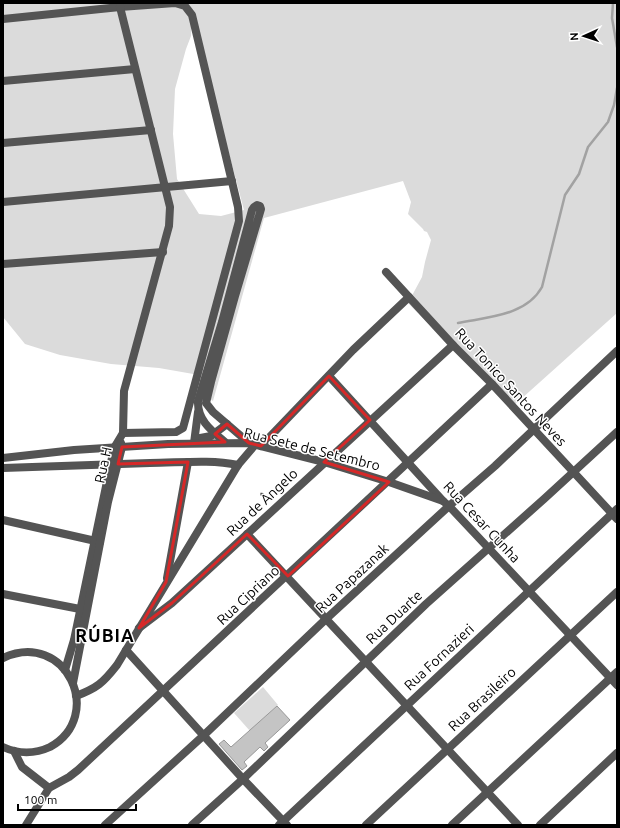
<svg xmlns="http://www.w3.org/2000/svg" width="620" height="828" viewBox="0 0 620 828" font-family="Ubuntu,sans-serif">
<rect width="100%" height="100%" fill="#fff"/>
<g fill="#dbdbdb" fill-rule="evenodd">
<path d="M3 3H617V313L511 408 408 303 422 277 425 262 431 240 427 232 424 231 423 229 408 214 411 202 403 181 264 218 213 401 197 391 199 375 159 368 111 364 60 355 25 344 3 317ZM192 15 244 210 221 216 199 214 177 179 173 134 175 89 186 49 191 36Z"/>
<path d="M263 687 278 705 250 731 234 713Z"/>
</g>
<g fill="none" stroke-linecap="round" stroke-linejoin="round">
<g stroke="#a2a2a2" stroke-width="2.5">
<path d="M613 3 612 18 617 47"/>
<path d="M458 323C487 317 526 316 542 287L565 195 579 174 588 147 608 122 614 105 617 88"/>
</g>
</g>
<path fill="#c4c4c4" stroke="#989898" d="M277 706 290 720 265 743 268 747 264 751 260 747 244 762 247 766 242 770 219 744 224 740 231 747Z"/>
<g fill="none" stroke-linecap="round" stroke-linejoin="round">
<g stroke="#545454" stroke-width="8">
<path d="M3 19 120 7 175 3 185 6 192 15 238 207 239 221 183 428 176 432 123 433"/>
<path d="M3 81 135 69"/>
<path d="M3 143 151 130"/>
<path d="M3 202 232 181"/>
<path d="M3 264 163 252"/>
<path d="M386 272 453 345 492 384 617 519"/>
<path d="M329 376 443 501 449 506 617 685"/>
<path d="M195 439 211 436 227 424"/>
<path d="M225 442C212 431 197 420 198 401L222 322 252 210 254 207 257 205 260 206 261 209 235 296 211 382 206 403 213 412 249 443"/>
<path d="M194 443 198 412"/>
<path d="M261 446 353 350 409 297"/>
<path d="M3 458 74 450 168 444 249 443 324 462 389 482 443 501"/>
<path d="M3 468C52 466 101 465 150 463 178 463 209 459 238 465"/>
<path d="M3 520 100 542"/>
<path d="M247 534 518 825"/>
<path d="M167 578 188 462"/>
<path d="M3 594 85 610"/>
<path d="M139 628 172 603 453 345"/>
<path d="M126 650 243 779 287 825"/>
<path d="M3 658C66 629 106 716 50 747 35 754 18 754 3 747"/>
<path d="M65 670 74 640 114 448 123 433 124 391 169 226 170 207 120 7"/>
<path d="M73 683 108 502 122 447 121 443"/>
<path d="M76 696C97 688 103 683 117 665L238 465 255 445"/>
<path d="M14 751 22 767 49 788"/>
<path d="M26 825 49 788 69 777 78 770 492 384"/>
<path d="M105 825 203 736 326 619 449 506 495 466 617 351"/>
<path d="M192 825 243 779 426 604 544 499 617 432"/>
<path d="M279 825 617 509"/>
<path d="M366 825 617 592"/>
<path d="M452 825 617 672"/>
<path d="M540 825 617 753"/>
</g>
</g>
<path fill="none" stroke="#d62828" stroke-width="3" stroke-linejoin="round" d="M329 376 370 420 324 462 389 482 288 576 247 534 172 603 139 628 166 582 188 462 118 464 122 447 225 442 215 434 227 424 249 443 261 446Z"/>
<g text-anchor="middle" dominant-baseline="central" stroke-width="3" stroke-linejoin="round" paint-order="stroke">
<g font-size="14" fill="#000" stroke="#fff">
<text transform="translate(511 387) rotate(47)">Rua Tonico Santos Neves</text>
<text transform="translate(312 449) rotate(14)">Rua Sete de Setembro</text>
<text transform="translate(103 465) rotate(-78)">Rua H</text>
<text transform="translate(262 502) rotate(-43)">Rua de Ângelo</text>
<text transform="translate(482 522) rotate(47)">Rua Cesar Cunha</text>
<text transform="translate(352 578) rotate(-43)">Rua Papazanak</text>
<text transform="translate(248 595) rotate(-43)">Rua Cipriano</text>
<text transform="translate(394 617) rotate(-43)">Rua Duarte</text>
<text transform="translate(439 657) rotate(-43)">Rua Fornazieri</text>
<text transform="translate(482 699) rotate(-43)">Rua Brasileiro</text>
</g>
<g font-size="18" font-weight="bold" letter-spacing="1" fill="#000" stroke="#fff">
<text x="105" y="635">RÚBIA</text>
</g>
</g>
<rect width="620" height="828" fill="none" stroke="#000000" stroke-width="8"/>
<g transform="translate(584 36) rotate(267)" stroke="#ffffff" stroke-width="3" paint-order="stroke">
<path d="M0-3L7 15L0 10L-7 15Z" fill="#000000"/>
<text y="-6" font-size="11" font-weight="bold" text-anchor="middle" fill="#000000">N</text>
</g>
<path d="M18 804v6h118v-6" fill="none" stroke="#000000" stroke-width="2"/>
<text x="24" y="804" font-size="12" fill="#000000" stroke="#ffffff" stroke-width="3" paint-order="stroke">100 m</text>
</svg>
